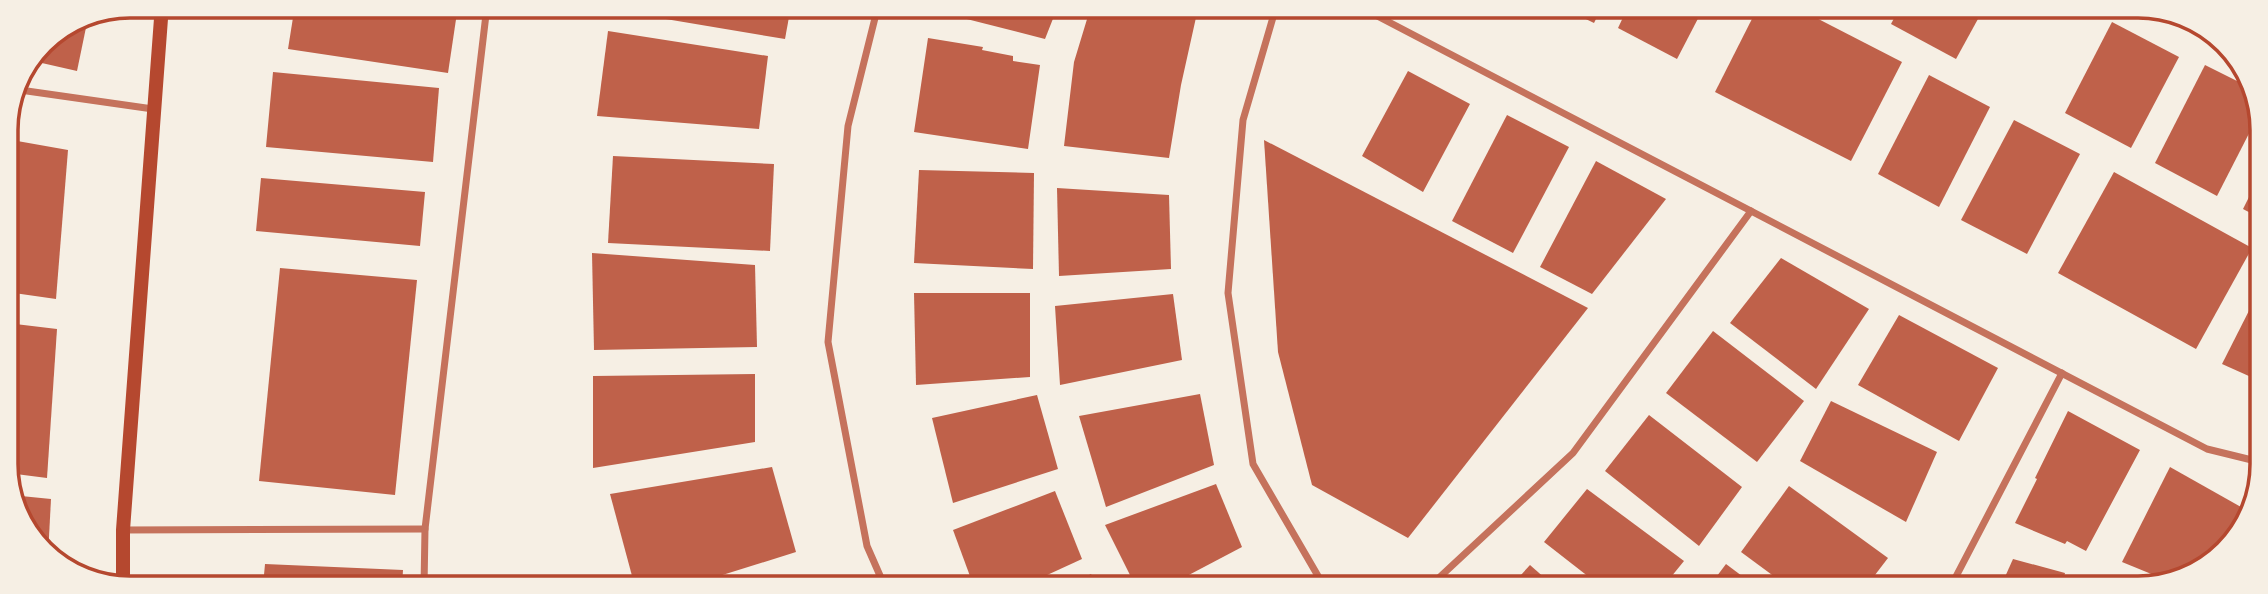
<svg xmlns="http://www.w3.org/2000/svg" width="2268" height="594" viewBox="0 0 2268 594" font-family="Poppins,sans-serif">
<rect width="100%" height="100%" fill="#f6efe4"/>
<g fill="#bf614a">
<path d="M295 5 458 6 448 73 288 49Z"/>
<path d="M625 6H791L785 39 624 12Z"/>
<path d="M941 6H1058L1045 39 939 12Z"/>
<path d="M1091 6 1176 7 1197 13 1181 85 1169 158 1064 146 1074 62Z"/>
<path d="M1561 7H1602L1594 23Z"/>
<path d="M1628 7H1704L1677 59 1618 28Z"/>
<path d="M1758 7H1795L1902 62 1851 161 1715 92Z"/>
<path d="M1900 7 1984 8 1956 59 1891 24Z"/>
<path d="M89 13 77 71 33 61 42 41 82 15Z"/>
<path d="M2112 22 2179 57 2131 148 2065 113Z"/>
<path d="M608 31 768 56 759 129 597 116Z"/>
<path d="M928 38 983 47 982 50 1013 56V61L1040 65 1028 149 914 132Z"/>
<path d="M2205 65 2251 88 2260 105V112L2217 196 2155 163Z"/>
<path d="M1408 71 1470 104 1423 192 1362 156Z"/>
<path d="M273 72 439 88 433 162 266 147Z"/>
<path d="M1929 75 1990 107 1939 207 1878 174Z"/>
<path d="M1507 115 1569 147 1513 253 1452 221Z"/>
<path d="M2014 120 2080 154 2027 254 1961 220Z"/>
<path d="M6 139 68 150 56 299 7 292Z"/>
<path d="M1264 140 1588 308 1408 538 1312 485 1278 352Z"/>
<path d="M613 156 774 164 770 251 608 243Z"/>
<path d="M1596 161 1666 199 1592 294 1540 267Z"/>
<path d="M919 170 1034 173 1033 269 914 263Z"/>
<path d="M2114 172 2252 248 2196 349 2058 273Z"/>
<path d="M2260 175V218L2243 209Z"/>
<path d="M261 178 425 192 420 246 256 231Z"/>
<path d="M1057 188 1169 195 1171 269 1059 276Z"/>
<path d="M592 253 755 265 757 347 594 350Z"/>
<path d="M1781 258 1869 309 1816 389 1730 323Z"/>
<path d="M280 268 417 280 395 495 259 481Z"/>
<path d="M2260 289V381L2222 364Z"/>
<path d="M914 293H1030V377L916 385Z"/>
<path d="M1173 294 1182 360 1060 385 1055 306Z"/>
<path d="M1899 315 1998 368 1959 441 1858 385Z"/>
<path d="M7 323 57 329 47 478 8 473Z"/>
<path d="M1713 331 1804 401 1757 462 1666 393Z"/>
<path d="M755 374V442L593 468V376Z"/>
<path d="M1200 394 1214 465 1106 507 1079 416Z"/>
<path d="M1037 395 1058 469 953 503 932 418Z"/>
<path d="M1831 401 1937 452 1906 522 1800 461Z"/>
<path d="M2068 411 2140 450 2086 551 2067 541 2065 544 2015 523 2037 479 2035 478Z"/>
<path d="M1649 415 1742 487 1699 546 1605 471Z"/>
<path d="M772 467 796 552 684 587H635L610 494Z"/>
<path d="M2170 467 2241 507 2220 558 2166 580 2122 562Z"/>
<path d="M1216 484 1242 547 1166 587H1136L1105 525Z"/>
<path d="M1789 486 1888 558 1865 588H1790L1741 552Z"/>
<path d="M1587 489 1684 561 1662 588H1603L1544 542Z"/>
<path d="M1055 491 1082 559 1021 587H974L953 530Z"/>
<path d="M11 495 51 499 48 556 41 552Z"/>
<path d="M2013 559 2065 573 2061 588H2000Z"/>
<path d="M265 564 403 570 402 587 263 586Z"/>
<path d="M1726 564 1758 588H1708Z"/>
<path d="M1530 565 1556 588H1509Z"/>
<path d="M1091 574 1098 587H1065Z"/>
<path d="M1255 576 1262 588H1234Z"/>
</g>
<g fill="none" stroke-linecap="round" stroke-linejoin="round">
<g stroke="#c5725c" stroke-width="7">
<path d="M878 6 848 126 828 342 867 546 885 587"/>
<path d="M1276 7 1243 120 1228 293 1253 464 1325 588"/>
<path d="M1360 7 2207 449 2260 462"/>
<path d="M20 90 153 109"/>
<path d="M123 530 425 529"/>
<path d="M424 587 425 529 487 6"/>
<path d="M1428 588 1573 453 1751 211"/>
<path d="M1950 588 2062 373"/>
</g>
<path stroke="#b5482f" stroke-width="14" d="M123 586V530L162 5"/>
</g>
<path d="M0 0H2268V594H0ZM130 18H2138A112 112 0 0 1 2250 130V464A112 112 0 0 1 2138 576H130A112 112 0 0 1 18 464V130A112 112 0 0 1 130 18Z" fill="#f6efe4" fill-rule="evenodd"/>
<path fill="none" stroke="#b5482f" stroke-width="3.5" d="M130 18H2138A112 112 0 0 1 2250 130V464A112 112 0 0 1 2138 576H130A112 112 0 0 1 18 464V130A112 112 0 0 1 130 18Z"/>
</svg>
